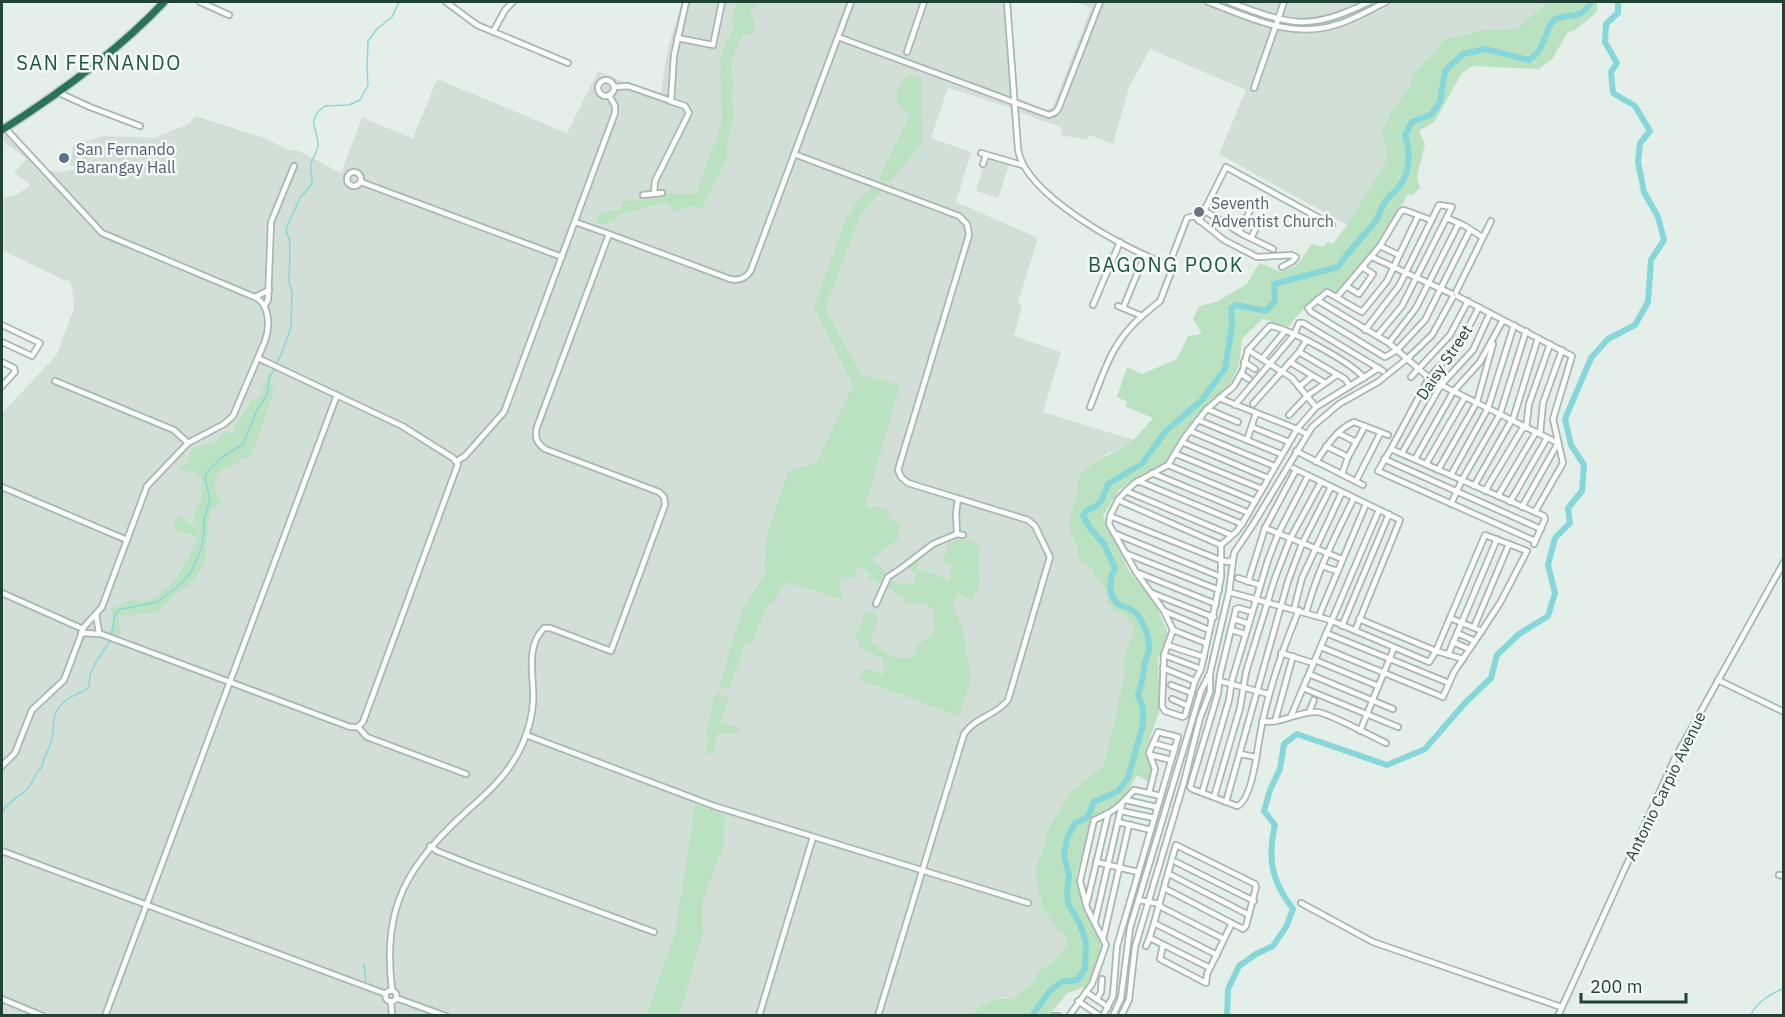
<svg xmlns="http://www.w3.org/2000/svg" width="1785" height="1017" viewBox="0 0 1785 1017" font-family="'IBM Plex Sans',sans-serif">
<rect width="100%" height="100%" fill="#e4efe9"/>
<g fill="#d2dfd7">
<path d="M682 2H1005L1012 108 948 88 931 138 971 152 956 202 1038 238 1018 303 1022 305 1014 336 1061 352 1043 412 1134 440 1120 449 1106 454 1079 486 1070 531 1084 562 1091 568 1096 578 1106 590 1116 612 1126 615 1135 628 1123 665 1125 673 1104 765 1074 789 1063 804 1048 827 1045 844 1036 865V876L1038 892 1042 896 1043 907 1058 930 1065 935 1067 945 1052 962 1040 970 1031 984 1012 999 1000 997 975 1010 971 1015H680L703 934 702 903 724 845 725 815 695 804 675 933 646 1015H2V413L56 356 74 309 72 286 69 280 66 281 2 250V199L17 194 31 185 14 172 27 159 2 140V137L10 130 45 168 50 171 62 172 97 165 104 161 70 166 73 146 76 144 104 136 154 138 189 124 195 116 265 138 286 149 299 151 341 173 362 118 413 138 437 79 567 133 598 71 660 97 668 48Z"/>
<path d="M1076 2H1548L1516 29 1485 30 1445 39 1413 74 1407 91 1394 107 1382 130 1387 159 1347 225 1219 154 1246 90 1150 49 1129 87 1113 144 1089 135 1087 140 1061 135V127L1018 112 1019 99 1046 110 1053 107 1091 8Z"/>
<path d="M986 158 1009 165 998 198 976 191Z"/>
</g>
<g fill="#bbe2c0">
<path d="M733 2H760L749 12 755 24 752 35 743 34C734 52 726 66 735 85L731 98 735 114 727 141V158L701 210 692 206 677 211 666 203 618 215 614 222 602 224 596 222 599 213 620 209 624 201 663 198 664 193H696L722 123 720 56 735 25 732 21 736 3Z"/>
<path d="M1548 2H1597V12L1574 31 1567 33 1553 58 1539 69 1472 66 1462 73 1435 121 1419 131 1425 144 1417 177 1420 188 1413 195 1408 194 1378 245 1337 294 1328 288 1300 313 1288 327 1263 319 1242 339 1239 366 1225 393 1187 428 1166 462 1120 489 1103 516 1129 571 1156 605 1168 633 1158 660 1160 709 1145 752 1152 770 1150 780 1147 781 1137 775C1124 799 1118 805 1093 816L1076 876 1084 907 1098 934 1102 950 1090 982 1087 986 1068 993 1049 1015 971 1016C980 1003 997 996 1012 999L1031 984 1040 970 1052 962 1067 945 1065 935 1058 930 1042 907V896L1038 892 1036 876V865L1045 844 1048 828 1063 804 1074 789 1104 765 1125 673 1123 665 1134 628 1126 615 1116 612 1108 603 1106 590 1096 578 1091 568 1084 562 1082 563 1077 553 1078 548C1075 542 1071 536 1070 529 1067 513 1082 493 1077 481 1088 459 1117 455 1134 439 1141 433 1147 425 1153 418L1126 407 1127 402 1117 397 1127 367 1142 374 1177 359 1188 336 1202 334 1193 319 1199 306 1216 302 1247 284 1259 263 1281 272 1297 265 1312 244 1323 247 1327 242 1333 244 1347 225 1387 159 1382 130 1394 107 1407 91 1413 74 1445 39 1485 30 1516 29Z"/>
<path d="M909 74 921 77 922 144 888 183 878 179 910 115 897 102V89Z"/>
<path d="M871 188 882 191 860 216 825 309 861 375 900 385 867 500 868 508 876 506 889 510 888 517 900 525 898 539 873 559 896 583 912 585 917 574 908 568 917 557 920 558 918 569 949 580 952 565 942 560 947 552 946 546C961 537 965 538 980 546L979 588 971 601 958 593 952 604 962 627 971 680 959 716 858 679 865 669 884 675 883 659 859 647 856 636 866 611 877 615 876 626 870 642C885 652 896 662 914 656L917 646 935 631 933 609 925 604 907 603 894 591 868 578 870 572 858 567 854 578 841 577 840 591 843 600 786 582 773 602 769 603 751 644 745 645 731 684 728 689 719 686 729 659 727 658 744 606 764 576 767 536 788 471 817 462 853 385 814 307 846 219 856 203Z"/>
<path d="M270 369 271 382 274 392 253 451 250 457 242 458 237 464 219 471C212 486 214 484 218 498L224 501 211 511 208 521 206 557 200 571 188 586 175 594 158 613 118 616 121 634 118 636 111 633 113 615 111 608C118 609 120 603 127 601 134 600 140 602 146 601 172 593 193 555 199 531L196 537 173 529 179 514 199 531 193 523 197 504 202 499 201 477 196 473 180 469 178 466 186 464 192 448 215 442 225 432 230 434 233 432C234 421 247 412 252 400L260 397Z"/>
<path d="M718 693 729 698 720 722 741 729C733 736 729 735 719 733L716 737 713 754 705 753 709 739 706 738 714 697Z"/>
<path d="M695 804 725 815 724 845 702 903 703 934 680 1015H646L675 933Z"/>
</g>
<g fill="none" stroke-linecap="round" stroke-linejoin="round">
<g stroke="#86d7da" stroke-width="1.5">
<path d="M2 812C8 801 20 797 28 788 34 781 35 773 42 767 43 756 47 755 50 745 58 724 46 716 68 699 75 694 82 693 89 687L90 675 97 660 110 641 115 614 121 609 157 602 177 587 190 574 201 550 204 532V519L210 500 205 478 206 473 221 458 243 444 257 410 267 395 269 379 281 355 291 327 292 293 289 282 290 243 286 229 300 198 312 184C313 177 309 170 311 164 312 158 317 153 318 146 319 130 304 121 325 106L349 105 360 100 368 85 367 68 368 41 377 29 392 17 399 2"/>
<path d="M364 964 366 982"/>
<path d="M1750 1016C1758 1001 1769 995 1784 988"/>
</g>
<g stroke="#86d7da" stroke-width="6">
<path d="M1032 1016 1049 992 1061 982 1077 980 1085 969 1086 942 1079 922 1068 904 1067 891 1069 876 1064 855 1067 839 1075 823 1087 818 1094 802 1118 791 1128 778 1143 724V708L1138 695C1142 684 1143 675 1145 663 1146 659 1148 654 1149 650 1150 639 1144 623 1137 614 1132 607 1123 608 1117 603 1107 594 1110 578 1115 568L1104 544 1090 528 1083 515 1087 510 1095 507 1102 500 1108 484 1142 464 1165 432 1201 401 1225 369 1232 326 1231 308 1236 305 1266 311 1275 301 1274 284 1338 267C1349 249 1365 236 1377 219 1380 214 1381 207 1385 202 1388 197 1394 193 1398 188 1411 172 1411 154 1405 135L1412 122 1432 114 1440 102 1445 71 1463 54 1485 49 1529 60C1547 48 1544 29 1554 20 1565 12 1581 22 1591 2"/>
<path d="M1227 1016 1228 989 1239 966 1256 954 1273 946 1286 927 1293 909C1272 882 1267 859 1275 825L1264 811 1270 790 1280 769 1284 744 1297 734 1387 765 1425 749 1465 703 1491 678 1497 655 1519 634 1548 616 1555 593 1548 565 1555 538 1570 523 1568 508 1582 491 1584 465 1571 445 1565 419 1591 358 1608 339 1635 325 1648 302 1651 260 1664 240 1658 217 1644 192 1638 162 1640 143 1650 131 1635 106 1613 93 1611 72 1617 63 1605 42 1606 24 1618 13V2"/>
</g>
<g stroke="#a6b8b0" stroke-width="8">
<g id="minor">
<path d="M200 2 229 15"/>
<path d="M446 2 477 25 568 63"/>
<path d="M1007 2 1018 149C1024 195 1128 251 1169 265"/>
<path d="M1208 2C1249 17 1290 39 1335 25 1353 20 1369 10 1386 2"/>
<path d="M1229 2C1291 25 1307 32 1369 2"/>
<path d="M493 32 505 10 513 2"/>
<path d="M838 37 1049 115 1056 112 1059 107 1100 2"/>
<path d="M677 38 713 45 722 2"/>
<path d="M907 52 924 2"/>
<circle cx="606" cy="88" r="8"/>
<path d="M614 87 628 86 671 101 674 55 686 2"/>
<path d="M1254 88 1284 2"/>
<path d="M57 92 90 107 140 126"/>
<path d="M981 153 1022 165"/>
<path d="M794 154 959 216 967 224 969 235 898 470 901 477 908 483 1028 520 1035 526 1050 557 1008 700C997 715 974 718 964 734L878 1016"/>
<path d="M983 164 986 155"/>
<circle cx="354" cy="179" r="7"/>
<path d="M361 182 562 257"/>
<path d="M654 193 655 181 689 113 685 106 670 101"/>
<path d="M643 195 662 193"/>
<path d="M1205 211 1244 235 1273 249"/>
<path d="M1418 216 1387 281 1362 312 1327 292 1308 308 1311 312 1385 357 1397 350 1425 320 1470 230"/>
<path d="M1447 218 1465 226 1482 237"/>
<path d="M1199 221 1226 167 1332 225"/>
<path d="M575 222 609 234"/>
<path d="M1239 232 1254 203"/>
<path d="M1251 238 1260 220"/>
<path d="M1380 246 1399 255"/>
<path d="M1372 257 1452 294"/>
<path d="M1346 286 1359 294 1373 274 1362 267"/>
<path d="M1456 292 1491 221"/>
<path d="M1457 296 1572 356 1553 419 1563 463 1535 512"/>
<path d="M255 297 269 290"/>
<path d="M1337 297 1380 246 1401 211 1404 210 1431 220"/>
<path d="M1317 300 1389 343 1429 378 1441 385 1558 443 1522 507"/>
<path d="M265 305 268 300 271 222 294 166"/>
<path d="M1093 305 1120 242"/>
<path d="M1123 308 1145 255"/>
<path d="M1142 316 1160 301 1170 275 1169 265 1187 218 1194 216 1224 240 1257 257 1292 255 1296 257 1293 261 1282 267"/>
<path d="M2 325 40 343 32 356 2 342"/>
<path d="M1365 330 1399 286 1439 205 1452 207 1402 306 1377 336"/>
<path d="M1389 343 1416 308 1459 223"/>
<path d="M1248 350 1292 378 1316 407"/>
<path d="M1299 352 1345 379 1350 386"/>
<path d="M1262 359 1285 331"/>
<path d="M2 362 14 368 15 372 2 386"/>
<path d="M1244 362 1255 369"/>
<path d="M1290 362 1325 383"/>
<path d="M1241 374 1249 379"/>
<path d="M1411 377 1450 335 1468 301"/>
<path d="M55 381 174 430 188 443"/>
<path d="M1299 387 1312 376"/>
<path d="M1219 398 1297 429 1307 434"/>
<path d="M1253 404 1299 352 1306 341"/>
<path d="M1235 405 1294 335 1299 323H1303L1383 371"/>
<path d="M1090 407C1105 370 1111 343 1142 316L1118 306"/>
<path d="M1207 409 1238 422"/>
<path d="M1289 415 1307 396 1337 375"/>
<path d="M1198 420 1281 454"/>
<path d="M1252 427 1289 442"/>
<path d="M1526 428 1529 404 1550 344"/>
<path d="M1190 431 1274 466"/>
<path d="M1338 433 1356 442"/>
<path d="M1540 434 1543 403 1562 350"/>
<path d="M1247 440 1256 413"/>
<path d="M1182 442 1268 478"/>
<path d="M1326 446 1348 457"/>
<path d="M1391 449 1429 378 1461 342 1479 307"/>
<path d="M1296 451 1363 485"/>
<path d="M1402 453 1441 385 1473 350 1490 313"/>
<path d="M1176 454 1262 489"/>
<path d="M1384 459 1541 529"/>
<path d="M1415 459 1453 392 1480 362 1503 320"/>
<path d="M457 461 465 456 504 412 615 113V106L609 95"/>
<path d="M1316 462C1326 447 1337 429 1354 422L1388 435"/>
<path d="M1426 464 1465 397"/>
<path d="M1168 465 1255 501"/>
<path d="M1293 468 1400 520 1355 631"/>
<path d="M1438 470 1477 402 1493 344"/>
<path d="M1152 473 1249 513"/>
<path d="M1342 474 1348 457 1365 426"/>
<path d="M1451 475 1488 408 1514 325"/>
<path d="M1138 481 1242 524"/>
<path d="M1356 481 1381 432"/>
<path d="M1474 486 1514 416 1538 338"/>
<path d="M2 487 127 540"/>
<path d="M1126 491 1231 535"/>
<path d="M1485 491 1524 426"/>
<path d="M1498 496 1536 432"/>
<path d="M1118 500 1221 545"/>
<path d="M1510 502 1547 438"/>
<path d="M1451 504 1462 480 1500 414 1526 331"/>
<path d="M1110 516 1220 560 1228 562 1232 560"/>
<path d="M1265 528 1342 559"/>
<path d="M957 534 956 513 958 499"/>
<path d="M1116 534 1221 577"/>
<path d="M1534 544 1545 519 1544 516 1391 449 1378 471 1535 541"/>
<path d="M1125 553 1219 590"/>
<path d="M1322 566 1337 571"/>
<path d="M1136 572 1216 604"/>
<path d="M1238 578 1260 585"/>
<path d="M1248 582 1265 528 1296 470"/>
<path d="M1229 592 1330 620 1429 662 1436 651 1485 535 1527 551 1500 603 1475 641 1457 633"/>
<path d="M2 593 83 629"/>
<path d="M1152 593 1210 616"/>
<path d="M876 604 888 577 903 567 933 544 957 534 963 535"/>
<path d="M1294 609 1302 578 1342 492"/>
<path d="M1164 611 1209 630"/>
<path d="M1252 612 1239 608 1236 609 1220 675 1218 693 1190 787 1192 789 1237 806C1250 802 1256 761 1258 747 1265 699 1280 655 1299 610"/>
<path d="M1306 613C1317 572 1335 536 1354 498"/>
<path d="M96 614 99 633"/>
<path d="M1213 615 1214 617 1211 619 1210 616 1213 615 1221 577V545L1237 531 1242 524 1297 429 1316 407 1379 368"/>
<path d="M1319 616 1366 504"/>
<path d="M1450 618 1482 631"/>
<path d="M1212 619 1201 669 1195 681 1185 716 1183 717 1165 711 1162 706 1164 655 1173 630 1164 611 1136 572 1109 524 1110 516 1118 500 1126 491 1135 483 1168 465 1185 437 1207 409 1234 386 1243 370 1248 350 1270 326C1290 329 1351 362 1364 378"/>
<path d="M1234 619 1249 624"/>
<path d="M1359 619 1436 651 1463 659"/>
<path d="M1342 626 1389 514"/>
<path d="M1474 627 1509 544"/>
<path d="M1173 630 1206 643"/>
<path d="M1231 630 1245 634"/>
<path d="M81 633 101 634 350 727H358L363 722 458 464 453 458 402 426 258 358"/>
<path d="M1326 633 1449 683"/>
<path d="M1453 642 1469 649"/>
<path d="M1167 645 1204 657"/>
<path d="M1321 647 1443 697 1454 672 1475 641"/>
<path d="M1281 653 1313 663"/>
<path d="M1164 655 1201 669"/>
<path d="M1448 655 1497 539"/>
<path d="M1315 660 1378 686"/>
<path d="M1163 668 1195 681"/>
<path d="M1309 674 1393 709"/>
<path d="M1718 680 1784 712"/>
<path d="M1220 681 1268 694"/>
<path d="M1171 685 1192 693"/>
<path d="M1303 688 1398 727"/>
<path d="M1172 699 1188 706"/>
<path d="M1309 712 1314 700"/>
<path d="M1291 716 1379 510"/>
<path d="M1262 721C1280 725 1298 711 1317 712 1329 713 1373 737 1386 743"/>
<path d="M1275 721 1293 656"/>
<path d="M358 727 367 737 466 774"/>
<path d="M1360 731 1394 648"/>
<path d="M526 735 714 806 1028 903"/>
<path d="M1153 743 1175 749"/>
<path d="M1240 754 1256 757"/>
<path d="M1151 755 1171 760"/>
<path d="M2 766 15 753 32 710 64 680 84 627 102 607 147 486 188 443 224 424 233 416 265 341C270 327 270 307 257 298L102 233 5 128"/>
<path d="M1202 793 1229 700 1232 680 1268 560 1278 534 1308 476"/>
<path d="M1214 797 1240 708 1246 672 1275 578 1290 539 1321 482"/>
<path d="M1126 800 1156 807"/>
<path d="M1226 802 1288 581 1302 544 1331 487"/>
<path d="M1121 811 1154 818"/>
<path d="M1118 822 1151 830"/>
<path d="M430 846 437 851 472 865 654 932"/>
<path d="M2 851 386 994"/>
<path d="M1096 862 1138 872"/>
<path d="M1176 862 1254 901"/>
<path d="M1169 874 1249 915"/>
<path d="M1779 875 1784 876"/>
<path d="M1139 900 1160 904"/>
<path d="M1087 902 1108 814"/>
<path d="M1301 903 1373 942 1561 1007"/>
<path d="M1159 906 1224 939"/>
<path d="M1095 921 1122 804"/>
<path d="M1154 923 1217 955"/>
<path d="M1150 938 1210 968"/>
<path d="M1103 939 1129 825"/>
<path d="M1163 945 1160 959 1206 983 1207 974 1232 923"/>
<path d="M1146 946C1152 934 1155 919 1159 905 1165 885 1170 865 1176 845L1255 884 1256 887 1246 926 1243 929 1164 888"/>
<path d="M392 990C382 905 407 866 468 810 491 790 511 771 523 743 528 731 532 716 533 703 535 679 524 648 544 628H550L611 651 665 505 664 497 659 492 545 449C537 444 534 437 537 427L609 234 730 279C739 281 746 279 751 270L851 2"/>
<circle cx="391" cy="996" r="5.5"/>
<path d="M1086 992 1108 1007"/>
<path d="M396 998 446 1016"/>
<path d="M2 999 43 1016"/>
<path d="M1097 999 1101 992 1102 979"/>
<path d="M391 1001 392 1016"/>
<path d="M1078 1001 1100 1016"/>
<path d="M105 1016 337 395"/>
<path d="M759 1016 813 837"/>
<path d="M1054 1016H1058"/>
<path d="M1069 1016 1092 984 1106 945 1087 908 1080 881 1094 820C1115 811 1119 807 1134 790L1161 796"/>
<path d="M1103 1016 1113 996 1117 946 1178 737 1158 732 1149 753 1155 769 1149 793"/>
<path d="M1113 1016 1121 998 1130 928 1201 691 1209 675"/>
<path d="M1121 1016 1129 1000 1135 947 1184 782 1200 718 1210 692V673L1229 592 1234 553 1254 523 1312 427 1339 404 1378 382 1408 358 1432 335 1453 297"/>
<path d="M1558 1016 1675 758 1784 562"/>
</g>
</g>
<g stroke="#c1cac7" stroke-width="10">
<path id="highway" d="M2 130C60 93 117 52 164 2"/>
</g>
<use href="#minor" stroke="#fff" stroke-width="4.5"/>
<use href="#highway" stroke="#29735b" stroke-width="7"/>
</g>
<circle fill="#5c6f8a" stroke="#f5fbf7" stroke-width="2" cx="64" cy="158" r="6"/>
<circle fill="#6b7280" stroke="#f5fbf7" stroke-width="2" cx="1199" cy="212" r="6"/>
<g text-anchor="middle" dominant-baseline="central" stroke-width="5" stroke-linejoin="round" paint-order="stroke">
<g font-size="16" fill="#4e5e75" stroke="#f5fbf7" text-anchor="start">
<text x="76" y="149">San Fernando<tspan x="76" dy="18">Barangay Hall</tspan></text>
</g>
<g font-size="16" fill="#5b616d" stroke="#f5fbf7" text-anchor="start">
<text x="1211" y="203">Seventh<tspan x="1211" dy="18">Adventist Church</tspan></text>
</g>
<g font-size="16" fill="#214336" stroke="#f5fbf7">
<text transform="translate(1444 362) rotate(-56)">Daisy Street</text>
<text transform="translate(1665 786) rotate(-64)">Antonio Carpio Avenue</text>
</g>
<g font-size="20" letter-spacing="1.5" fill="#1a5841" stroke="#f5fbf7">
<text x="99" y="62">SAN FERNANDO</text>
<text x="1166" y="264">BAGONG POOK</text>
</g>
</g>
<rect width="1785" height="1017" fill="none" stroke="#214336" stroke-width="6"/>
<path d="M1581 993v9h105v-9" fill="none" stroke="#214336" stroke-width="3"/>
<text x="1590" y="993" font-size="18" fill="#214336" stroke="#f5fbf7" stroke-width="4.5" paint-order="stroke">200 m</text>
</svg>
